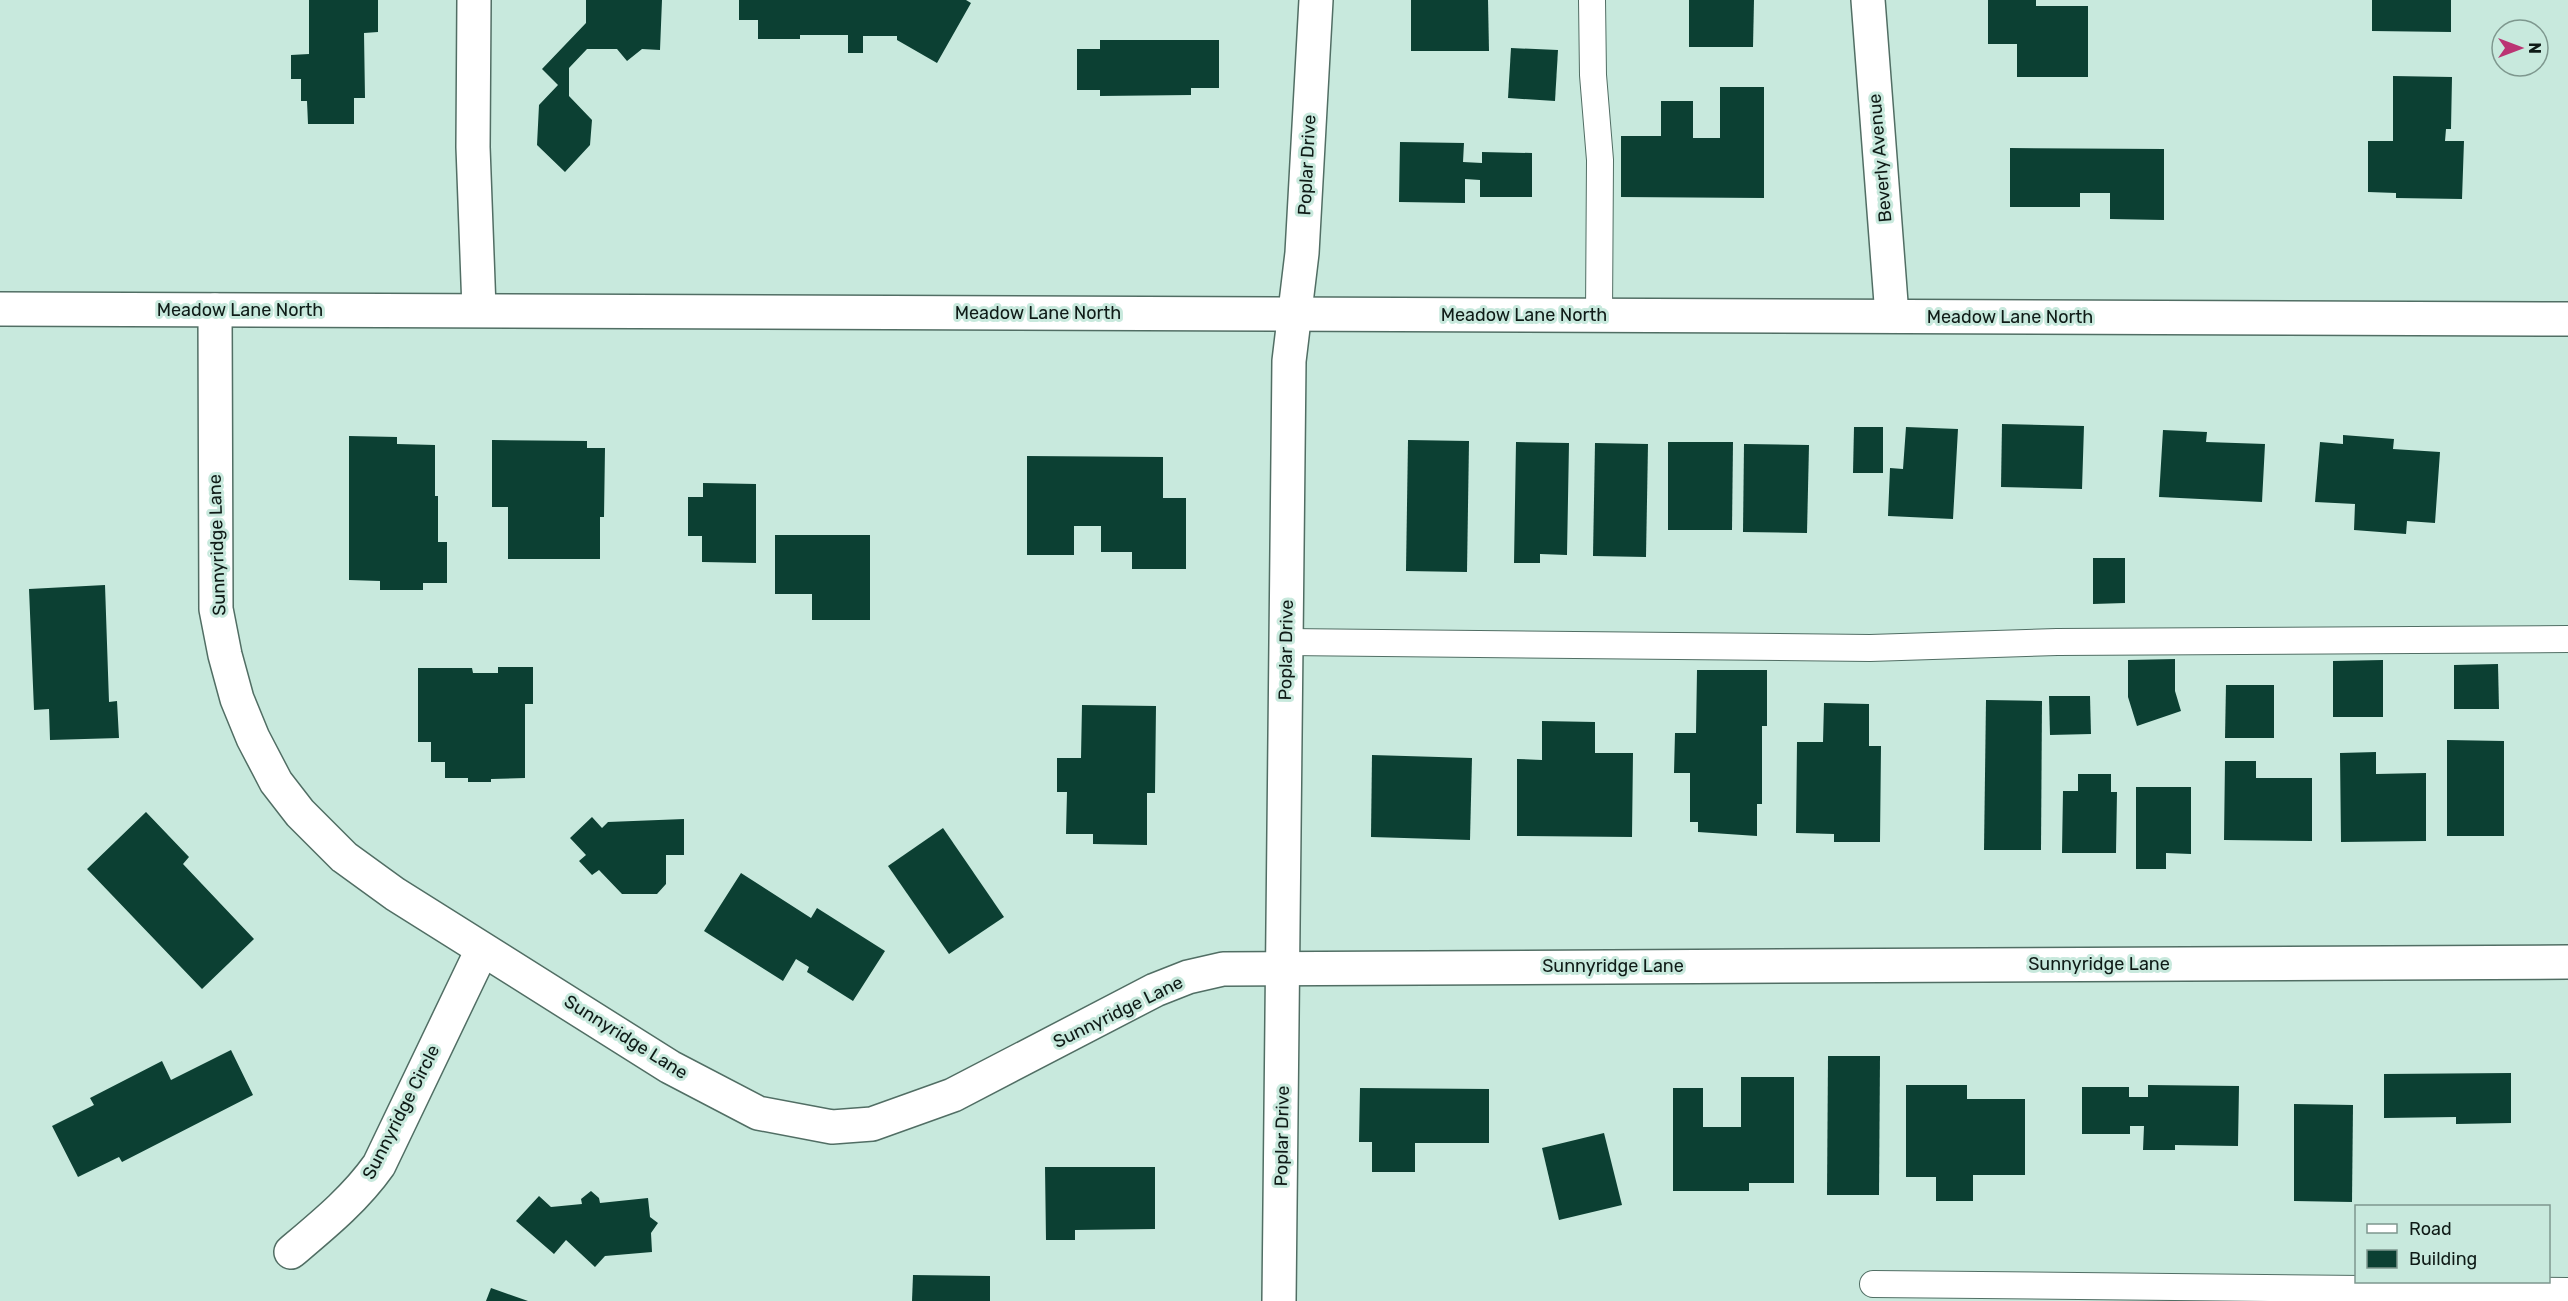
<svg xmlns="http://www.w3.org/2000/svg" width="2568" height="1301" viewBox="0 0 2568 1301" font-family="Rubik,sans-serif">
<rect width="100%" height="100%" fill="#c8e9dd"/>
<g fill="#0c4033">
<path d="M309 0H378V32L364 33 365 98H354V124H308L307 101H301V79H291V55L309 54Z"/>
<path d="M586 0H662L660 50 642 49 627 61 617 49H587L569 68V96L592 120 590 145 565 172 537 145 539 105 558 85 542 69 586 23Z"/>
<path d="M739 0H966L971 3 937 63 897 40V36H863V53H848V35H800V39H758V20H739Z"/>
<path d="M1411 0H1488L1489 51H1411Z"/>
<path d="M1689 0H1754L1753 47H1689Z"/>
<path d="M1988 0H2036V6H2088V77H2017V44H1988Z"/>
<path d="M2372 0H2451V32L2372 31Z"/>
<path d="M1100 40H1219V88H1191V95L1100 96V90H1077V49H1100Z"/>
<path d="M1511 48 1558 50 1555 101 1508 98Z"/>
<path d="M2393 76 2452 77 2451 129H2446L2445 141H2464L2462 199 2396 198V193L2368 192V141H2393Z"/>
<path d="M1720 87H1764V198L1621 197V136H1661V101H1693V138H1720Z"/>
<path d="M1400 142 1464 143 1463 162 1482 163V152L1532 153V197H1480V180L1465 179V203L1399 202Z"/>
<path d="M2010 148 2164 149V220L2110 219V193H2080V207H2010Z"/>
<path d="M2002 424 2084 426 2082 489 2001 487Z"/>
<path d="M1854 427H1883V473H1853Z"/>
<path d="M1906 427 1958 429 1953 519 1888 516 1890 468 1903 469Z"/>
<path d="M2163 430 2207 432 2206 442 2265 444 2262 502 2159 497Z"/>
<path d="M2343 435 2394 439 2393 449 2440 452 2435 523 2407 521 2406 534 2354 530 2355 504 2315 502 2320 442 2343 444Z"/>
<path d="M349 436 397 437V444L435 445V496H438V542H447V583H423V590H380V581L349 580Z"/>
<path d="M492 440 587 441V448H605L604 517H600V559H508V507H492Z"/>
<path d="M1408 440 1469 441 1467 572 1406 571Z"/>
<path d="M1516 442 1569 443 1567 555 1540 554V563H1514Z"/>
<path d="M1668 442H1733L1732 530H1668Z"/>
<path d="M1595 443 1648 444 1646 557 1593 556Z"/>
<path d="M1744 444 1809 445 1807 533 1743 532Z"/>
<path d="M1027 456 1163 457V498H1186V569H1132V552H1101V526H1074V555H1027Z"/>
<path d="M703 483 756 484V563L702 562V536H688V497H703Z"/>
<path d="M775 535H870V620H812V594H775Z"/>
<path d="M2093 558H2125V603L2093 604Z"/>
<path d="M105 585 109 702 117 701 119 738 50 740 49 709 34 710 29 589Z"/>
<path d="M2175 659V691L2181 711 2137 726 2128 697V660Z"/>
<path d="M2383 660V717H2333V661Z"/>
<path d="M2498 664 2499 709H2454V665Z"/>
<path d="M498 667H533V704H525V778L491 779V782H468V778H445V762H431V742H418V668H472L473 673H498Z"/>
<path d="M1697 670H1767V726H1762V804H1757V836L1698 832V822H1690V773H1674L1675 733H1696Z"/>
<path d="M2226 685H2274V738H2225Z"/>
<path d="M2049 696H2090L2091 734 2050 735Z"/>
<path d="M1986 700 2042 701 2041 850H1984Z"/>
<path d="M1824 703 1869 704V746H1881L1880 842H1834V834L1796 833 1797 742H1823Z"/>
<path d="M1082 705 1156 706 1155 793H1147V845L1093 844V834H1066L1067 792H1057V758H1081Z"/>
<path d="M1542 721 1595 722V753H1633L1632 837 1517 836V759L1542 760Z"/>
<path d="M2447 740 2504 741V836H2447Z"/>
<path d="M2376 752V774L2426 773V841L2341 842 2340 753Z"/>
<path d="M1372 755 1472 758 1470 840 1371 837Z"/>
<path d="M2225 761H2256V778H2312V841L2224 840Z"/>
<path d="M2078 774H2111V792H2117L2116 853H2062L2063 791H2078Z"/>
<path d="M2136 787H2191V854L2166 853V869H2136Z"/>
<path d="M146 812 189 857 183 864 254 939 202 989 87 869Z"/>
<path d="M592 817 602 828 608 822 684 819V855H666V884L657 894H622L599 870 592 875 579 861 586 855 570 838Z"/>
<path d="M943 828 1004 917 949 954 888 866Z"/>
<path d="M741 873 811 918 817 908 885 951 853 1001 807 972 809 967 796 959 783 981 704 931Z"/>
<path d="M231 1050 253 1095 122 1162 119 1157 78 1177 52 1126 94 1105 90 1098 162 1061 171 1080Z"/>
<path d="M1828 1056H1880L1879 1195H1827Z"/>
<path d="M2511 1073V1123L2456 1124V1117L2384 1118V1074Z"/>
<path d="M1741 1077H1794V1183H1749V1191H1673V1088H1703V1127H1741Z"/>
<path d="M1906 1085H1967V1099H2025V1175H1973V1201H1936V1177H1906Z"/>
<path d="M2148 1085 2239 1086 2238 1146 2175 1145V1150H2143L2144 1126H2130V1134H2082V1087H2129V1097H2148Z"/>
<path d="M1360 1088 1489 1089V1143H1415V1172H1372V1142H1359Z"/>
<path d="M2294 1104 2353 1105 2352 1202 2294 1201Z"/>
<path d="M1604 1133 1622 1205 1559 1220 1542 1148Z"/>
<path d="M1045 1167H1155V1229L1075 1230V1240H1046Z"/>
<path d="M591 1191 599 1198 600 1203 648 1198 650 1217 658 1223 651 1233 652 1252 605 1256 595 1267 566 1240 554 1254 516 1221 539 1196 551 1207 582 1204 581 1199Z"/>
<path d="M913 1275 990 1276V1301H912Z"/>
<path d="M491 1288 528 1301H486Z"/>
</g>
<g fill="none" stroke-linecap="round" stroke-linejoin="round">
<g stroke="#516e64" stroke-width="28">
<g id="service">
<path d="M1592 0 1593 75 1600 160 1599 315"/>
<path d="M1287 642 1870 648 2057 642 2568 639"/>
<path d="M1873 1284 2568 1291"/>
</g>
</g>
<g stroke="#516e64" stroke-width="36">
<g id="minor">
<path d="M474 0 473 147 479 309"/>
<path d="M1868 0 1892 316"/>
<path d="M0 309 2568 319"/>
<path d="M215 310 216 609 225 655 237 699 253 738 276 782 300 813 344 857 395 894 670 1067 758 1113 832 1127 872 1124 953 1095 1155 990 1188 977 1223 969 2568 962"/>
<path d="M291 1252C323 1225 355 1199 379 1165L482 950"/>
<path d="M1279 1301 1289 361 1302 253 1316 0"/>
</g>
</g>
<use href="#service" stroke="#fff" stroke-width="26"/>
<use href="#minor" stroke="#fff" stroke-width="33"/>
</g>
<g text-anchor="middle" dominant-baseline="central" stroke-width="6" stroke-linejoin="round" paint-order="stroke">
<g font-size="18" fill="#0f1b17" stroke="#c8e9dd">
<text transform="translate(1880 158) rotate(-95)">Beverly Avenue</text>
<text transform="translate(1307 165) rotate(-87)">Poplar Drive</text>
<text x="240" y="310">Meadow Lane North</text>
<text x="1038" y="313">Meadow Lane North</text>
<text x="1524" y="315">Meadow Lane North</text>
<text x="2010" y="317">Meadow Lane North</text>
<text transform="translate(217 545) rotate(-92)">Sunnyridge Lane</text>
<text transform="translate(1286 650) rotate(-89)">Poplar Drive</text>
<text x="2099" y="964">Sunnyridge Lane</text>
<text x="1613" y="966">Sunnyridge Lane</text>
<text transform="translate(1118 1012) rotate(-26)">Sunnyridge Lane</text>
<text transform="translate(626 1037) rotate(32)">Sunnyridge Lane</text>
<text transform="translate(401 1112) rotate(-63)">Sunnyridge Circle</text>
<text transform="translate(1282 1136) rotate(-89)">Poplar Drive</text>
</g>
</g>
<rect x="2355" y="1205" width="195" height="78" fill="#c8e9dd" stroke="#7e978e" stroke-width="1.5"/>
<rect x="2367" y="1224" width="30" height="9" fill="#ffffff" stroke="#7e978e" stroke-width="1.5"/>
<text x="2409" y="1235" font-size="18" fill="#0f1b17">Road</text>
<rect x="2367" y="1250" width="30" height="18" fill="#0c4033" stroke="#7e978e" stroke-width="1.5"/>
<text x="2409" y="1265" font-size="18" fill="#0f1b17">Building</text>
<g transform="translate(2520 48) rotate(90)"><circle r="28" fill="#c8e9dd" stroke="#7e978e" stroke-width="1.5"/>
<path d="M0-4.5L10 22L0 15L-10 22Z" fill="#bb3473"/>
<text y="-9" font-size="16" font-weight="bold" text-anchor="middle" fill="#0f1b17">N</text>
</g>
</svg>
